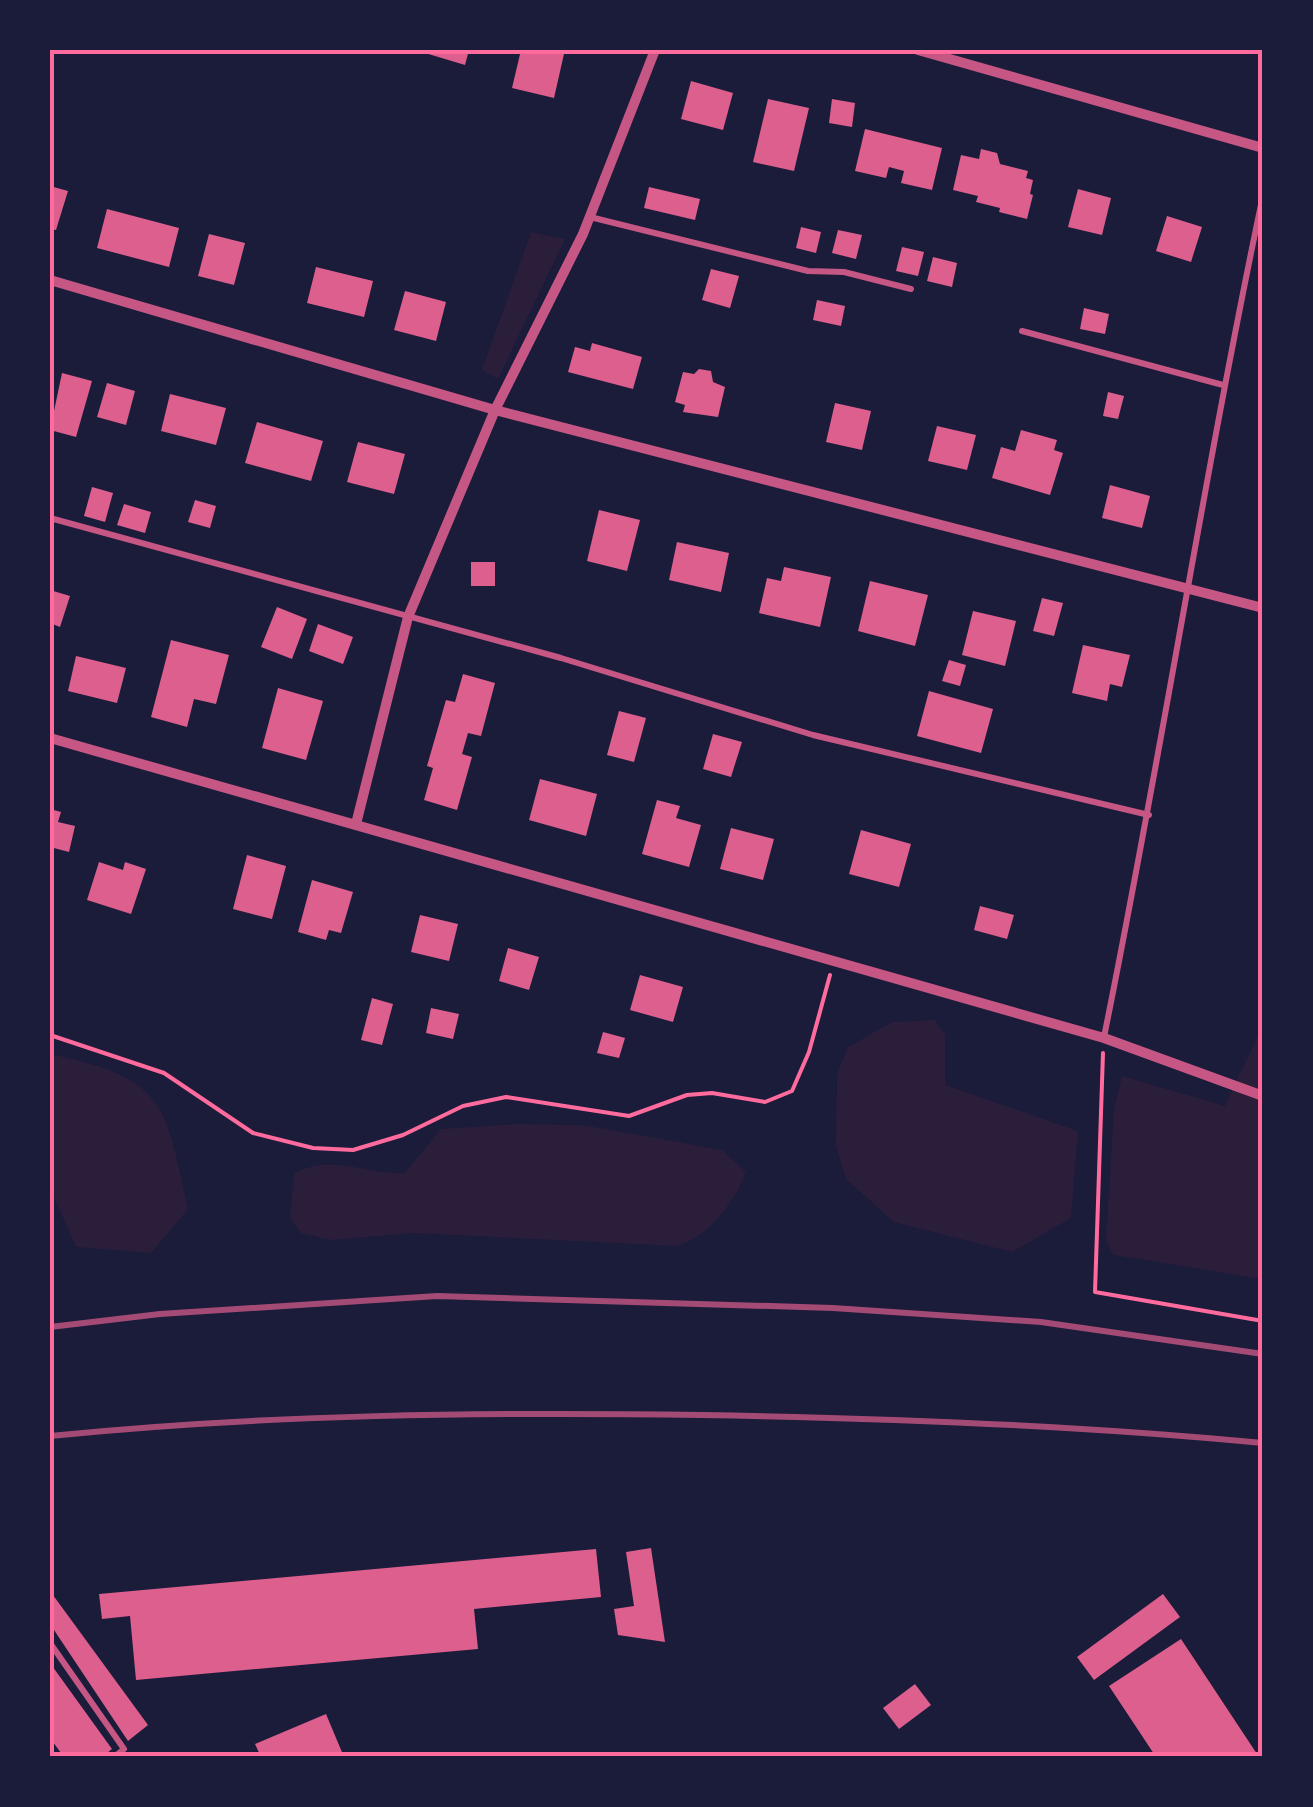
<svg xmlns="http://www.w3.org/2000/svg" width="1313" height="1807" viewBox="0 0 1313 1807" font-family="Manrope,sans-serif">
<rect width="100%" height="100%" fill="#1b1b3a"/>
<g fill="#2a1e3b">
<path d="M531 232 565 239 498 379 482 370Z"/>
<path d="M935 1020 945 1035V1085L1078 1131 1071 1218 1012 1252 894 1222 846 1179 836 1146 837 1074 848 1047 892 1022Z"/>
<path d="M1263 1025V1279L1113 1255 1106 1239 1114 1110 1122 1076 1225 1106Z"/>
<path d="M50 1054C165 1078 165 1102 188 1209L151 1253 76 1247 50 1188Z"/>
<path d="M516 1124 583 1125 722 1150 746 1172C733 1204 711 1234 678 1246L413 1233 331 1240 301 1233 290 1218 294 1174C330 1152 366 1175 405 1173L441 1129Z"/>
</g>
<g fill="#dd5f8e">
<path d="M415 50H469L465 65Z"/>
<path d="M521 50 564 54 554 98 512 88Z"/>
<path d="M691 81 733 93 723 130 681 119Z"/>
<path d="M768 99 809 108 794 171 753 162Z"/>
<path d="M832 99 855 103 852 127 829 123Z"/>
<path d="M865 129 942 148 932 190 901 183 904 171 889 167 886 178 855 171Z"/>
<path d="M981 149 997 153 1000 164 1028 171 1026 178 1033 180 1030 194 1033 195 1027 219 999 212 1000 208 976 202 978 196 953 190 961 155 979 159Z"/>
<path d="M50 186 68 191 56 230 50 229Z"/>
<path d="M649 187 700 199 695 220 644 208Z"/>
<path d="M1078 189 1111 198 1102 235 1068 227Z"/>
<path d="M107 209 179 228 169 267 97 248Z"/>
<path d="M1167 216 1202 227 1191 262 1156 251Z"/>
<path d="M801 227 821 232 816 253 796 248Z"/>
<path d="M838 230 862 235 856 259 832 253Z"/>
<path d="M209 234 245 243 234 285 198 276Z"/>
<path d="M902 247 924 252 918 276 896 271Z"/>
<path d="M933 257 957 263 952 287 927 281Z"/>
<path d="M316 267 373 281 364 317 307 303Z"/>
<path d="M711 269 739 276 730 308 702 300Z"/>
<path d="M405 291 446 302 436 341 394 330Z"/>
<path d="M817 300 845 306 841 326 813 320Z"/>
<path d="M1084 308 1109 314 1105 334 1080 329Z"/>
<path d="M592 343 642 357 633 389 568 372 575 347 590 351Z"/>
<path d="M699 369 711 371 713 382 725 387 718 417 683 412 685 405 675 402 683 372 694 374Z"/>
<path d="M62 373 92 381 76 437 50 430Z"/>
<path d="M107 383 135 391 126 425 97 417Z"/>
<path d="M1108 392 1124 396 1118 419 1103 416Z"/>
<path d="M170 394 226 408 216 445 161 431Z"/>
<path d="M835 403 871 411 862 450 826 442Z"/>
<path d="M257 422 323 441 311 481 245 463Z"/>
<path d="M937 426 976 435 967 470 928 461Z"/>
<path d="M1021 430 1057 440 1054 450 1063 453 1050 495 992 478 1001 447 1015 451Z"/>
<path d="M358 442 405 454 394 494 347 482Z"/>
<path d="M1110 485 1150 496 1142 528 1102 518Z"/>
<path d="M92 487 113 493 105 522 84 516Z"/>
<path d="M195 500 216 506 210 528 188 522Z"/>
<path d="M124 504 151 512 145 533 117 525Z"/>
<path d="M599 510 640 520 627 571 587 561Z"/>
<path d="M677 542 729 553 721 592 669 580Z"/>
<rect x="471" y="562" width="24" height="24"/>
<path d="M784 567 831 577 820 627 759 613 767 578 781 581Z"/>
<path d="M870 581 928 595 915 646 858 631Z"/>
<path d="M50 590 70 596 60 627 50 623Z"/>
<path d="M1042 598 1063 603 1054 636 1033 631Z"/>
<path d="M277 607 307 619 292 659 261 647Z"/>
<path d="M973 611 1016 621 1005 666 962 655Z"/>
<path d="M318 624 353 637 343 664 309 651Z"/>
<path d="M171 640 229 655 216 704 194 699 187 727 151 717Z"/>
<path d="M1083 645 1130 655 1122 687 1110 684 1107 701 1072 693Z"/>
<path d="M76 656 126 668 117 703 68 691Z"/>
<path d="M949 660 966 665 960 686 942 681Z"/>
<path d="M463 674 495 683 481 736 468 733 462 754 472 757 457 810 424 800 433 768 427 766 446 700 455 702Z"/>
<path d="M278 688 323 701 306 760 262 748Z"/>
<path d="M929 691 993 709 981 753 917 736Z"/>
<path d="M619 711 646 718 634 762 607 755Z"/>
<path d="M713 734 742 742 731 777 703 769Z"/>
<path d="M540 779 597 794 586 836 529 820Z"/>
<path d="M657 800 680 806 676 818 701 825 689 867 642 854Z"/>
<path d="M50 809 61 812 58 822 75 826 69 852 50 847Z"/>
<path d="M731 828 774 839 763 880 720 869Z"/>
<path d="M861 830 911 844 899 887 849 874Z"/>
<path d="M247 855 286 866 272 919 233 909Z"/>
<path d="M99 862 123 870 125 862 146 869 131 914 87 900Z"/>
<path d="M312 880 353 892 341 933 329 930 326 940 298 932Z"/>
<path d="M980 906 1014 915 1007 939 974 930Z"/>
<path d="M420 915 458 924 449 961 411 952Z"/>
<path d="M508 948 539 957 529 990 499 981Z"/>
<path d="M640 975 683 987 673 1022 630 1010Z"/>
<path d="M372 998 393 1004 382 1045 361 1040Z"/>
<path d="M431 1008 459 1014 453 1039 426 1033Z"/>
<path d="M603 1032 625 1038 619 1058 597 1053Z"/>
<path d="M651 1548 665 1642 618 1635 614 1609 634 1606 626 1552Z"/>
<path d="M596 1549 601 1597 474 1609 478 1649 136 1680 130 1616 102 1619 99 1594Z"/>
<path d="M50 1591 148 1725 128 1741 50 1624Z"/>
<path d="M1163 1594 1180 1617 1094 1680 1077 1657Z"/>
<path d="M1181 1639 1259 1757H1156L1109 1686Z"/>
<path d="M50 1663 112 1749 102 1757H64L50 1738Z"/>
<path d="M915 1684 931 1705 899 1729 883 1708Z"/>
<path d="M326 1714 344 1757H261L255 1744Z"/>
</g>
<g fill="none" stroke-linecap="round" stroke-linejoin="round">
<g stroke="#ff6b9d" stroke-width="4">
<path d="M50 1035 164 1073 253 1133 313 1148 353 1150 403 1135 463 1106 506 1097 629 1116 687 1095 712 1093 765 1102 792 1091 809 1052 830 975"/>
<path d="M1103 1053 1095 1292 1263 1321"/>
</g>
<g stroke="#c65784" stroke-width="6">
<path d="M590 217 808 271 844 272 911 289"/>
<path d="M1022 331 1223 385"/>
<path d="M50 518 561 658 813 735 1149 815"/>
<path d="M1104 1037C1161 757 1204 475 1263 195"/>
<path d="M50 1643 124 1749 114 1757"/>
</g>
<g stroke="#c65784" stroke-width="10">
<path d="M918 50 1263 148"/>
<path d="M50 280 495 410 1263 608"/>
<path d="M50 738 1104 1038 1263 1096"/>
<path d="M356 824 408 617 495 410 583 234 655 50"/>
</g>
<g stroke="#a44b75" stroke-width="6">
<path d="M50 1327 160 1314 437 1296 833 1308 1041 1322 1263 1354"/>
<path d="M50 1436C267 1414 484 1412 702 1415 889 1418 1077 1425 1263 1443"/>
</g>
</g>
<rect width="1313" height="1807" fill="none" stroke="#1b1b3a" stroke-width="105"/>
<rect x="52" y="52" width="1208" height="1702" fill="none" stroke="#ff6b9d" stroke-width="4"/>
</svg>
